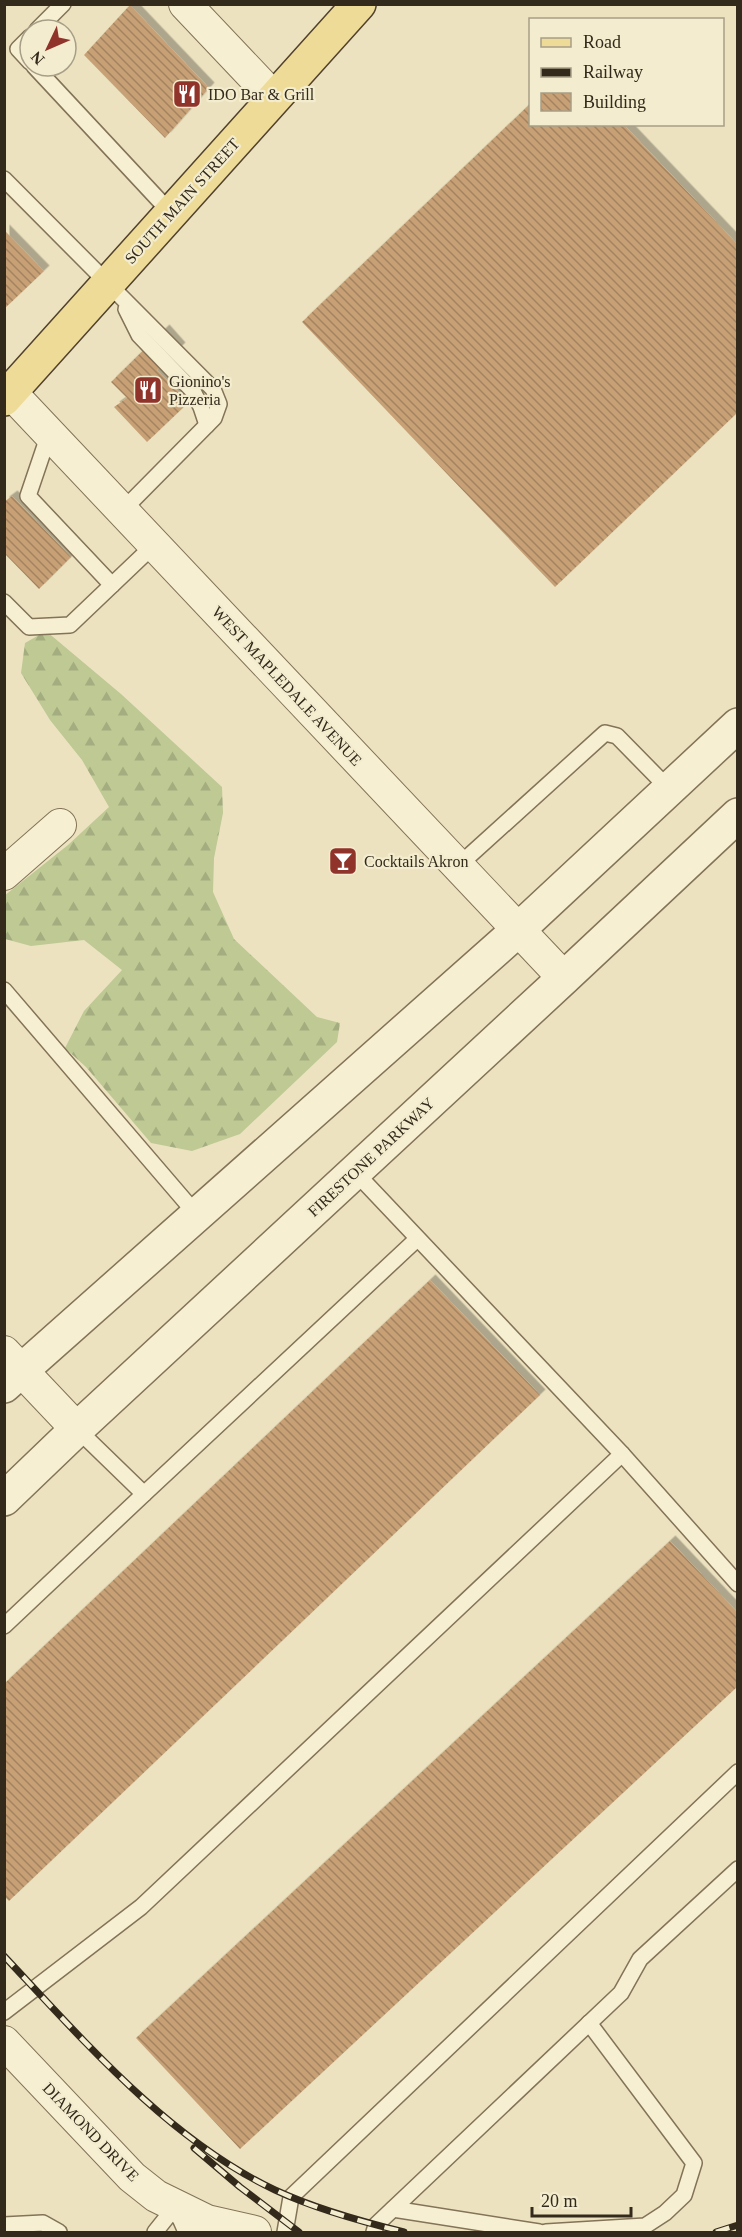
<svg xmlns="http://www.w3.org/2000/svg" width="742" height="2237" viewBox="0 0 742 2237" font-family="'Times New Roman',serif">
<defs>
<pattern id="forest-firs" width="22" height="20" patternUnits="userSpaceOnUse" patternTransform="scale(1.5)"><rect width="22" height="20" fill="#bec994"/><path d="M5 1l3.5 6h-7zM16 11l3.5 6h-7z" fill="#a4ad7f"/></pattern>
<pattern id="building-back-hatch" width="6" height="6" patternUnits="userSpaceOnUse" patternTransform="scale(1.5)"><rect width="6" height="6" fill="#c8a076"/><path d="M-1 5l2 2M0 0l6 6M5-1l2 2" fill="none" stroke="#a38360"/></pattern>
<filter id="shadow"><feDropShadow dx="5.5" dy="-5.5" stdDeviation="0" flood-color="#0004"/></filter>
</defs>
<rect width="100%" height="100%" fill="#ece2bf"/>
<path fill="url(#forest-firs)" d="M46 631 121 694 222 787 223 813 214 858 213 892 234 939 317 1017 340 1023 337 1042 240 1134 192 1151 151 1143 86 1067 65 1048 84 1011 122 970 84 940 31 946 5 939 4 896 68 845 109 807 82 760 50 720 21 673 25 643Z"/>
<g fill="url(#building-back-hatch)" filter="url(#shadow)">
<path d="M130 5 209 88 165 138 84 55Z"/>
<path d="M530 104V124H623L738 245V412L555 587 302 322Z"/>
<path d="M4 230 44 271 4 309Z"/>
<path d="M164 330 180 348 157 370 189 402 147 442 114 407 127 398 111 382Z"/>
<path d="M12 496 71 557 39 589 4 553V502Z"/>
<path d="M430 1280 540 1395 9 1901 4 1896V1684Z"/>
<path d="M670 1541 738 1613V1686L240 2149 136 2038Z"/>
</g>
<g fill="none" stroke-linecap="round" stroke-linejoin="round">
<g stroke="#837358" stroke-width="18">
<g id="service">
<path d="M37 30 63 4"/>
<path d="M30 37 18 49 30 62"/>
<path d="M34 66 171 213"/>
<path d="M4 179 213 389 219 404 214 418 122 511"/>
<path d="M126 309 139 335 193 391 201 407 207 425"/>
<path d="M49 434 28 496 112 585"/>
<path d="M4 602 29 627 70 625 154 545"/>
<path d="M458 866 605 733 617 736 669 789"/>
<path d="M4 990 197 1215"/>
<path d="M77 1429 144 1494 417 1239"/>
<path d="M622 1454 738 1584"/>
<path d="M4 1626 144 1494"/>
<path d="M4 2012 141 1907 622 1454 355 1172"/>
<path d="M393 2209 539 2232"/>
<path d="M4 2225 43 2223 59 2232"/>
<path d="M155 2232 175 2207 186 2232"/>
<path d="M285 2232 291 2197 738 1772"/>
<path d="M374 2232 376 2225 621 1993 640 1959 738 1869"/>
<path d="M546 2232 645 2226 665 2213 684 2195 694 2163 589 2023"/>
</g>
</g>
<g stroke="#837358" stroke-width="34">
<g id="minor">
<path d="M185 4 274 98"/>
<path d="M10 392 564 978"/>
<path d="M4 874 60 825"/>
<path d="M4 1352 77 1429"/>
<path d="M4 2042 132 2177 156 2196 207 2221 255 2232"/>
</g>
</g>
<g stroke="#837358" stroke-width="36">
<g id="tertiary">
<path d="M4 1386 518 930 738 725"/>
<path d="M4 1499 77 1429 564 978 738 815"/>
</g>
</g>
<g stroke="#51412d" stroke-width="36">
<path id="primary" d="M4 399 359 4"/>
</g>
<use href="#service" stroke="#f7efd2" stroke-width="15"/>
<use href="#minor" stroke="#f7efd2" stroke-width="32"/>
<use href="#tertiary" stroke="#f7efd2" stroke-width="33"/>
<use href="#primary" stroke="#eedb97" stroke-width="33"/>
<g stroke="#342a1c" stroke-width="7">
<g id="rail">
<path d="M4 1956C83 2040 169 2140 275 2190 316 2209 359 2221 404 2232"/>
<path d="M194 2148 240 2187 299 2232"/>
<path d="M716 2232 738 2225"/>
</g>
</g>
<use href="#rail" stroke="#f3ecce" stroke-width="4.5" stroke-dasharray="14" stroke-linecap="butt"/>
</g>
<defs>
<g id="restaurant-square" transform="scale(1.5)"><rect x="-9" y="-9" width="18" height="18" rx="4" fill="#90332b" stroke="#f3ecce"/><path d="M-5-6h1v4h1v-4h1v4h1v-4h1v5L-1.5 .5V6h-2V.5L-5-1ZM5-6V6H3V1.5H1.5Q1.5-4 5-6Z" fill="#fff"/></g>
<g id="bar-square" transform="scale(1.5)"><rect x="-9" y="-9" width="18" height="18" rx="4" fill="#90332b" stroke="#f3ecce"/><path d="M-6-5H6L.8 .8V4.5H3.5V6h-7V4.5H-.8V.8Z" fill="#fff"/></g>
</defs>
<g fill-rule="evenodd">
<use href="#restaurant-square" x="187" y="94"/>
<use href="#restaurant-square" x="148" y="390"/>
<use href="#bar-square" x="343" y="861"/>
</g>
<g text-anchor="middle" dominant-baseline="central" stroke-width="4.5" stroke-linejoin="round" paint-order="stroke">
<g font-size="16" fill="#342a1c" stroke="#f3ecce" text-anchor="start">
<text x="208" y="94">IDO Bar &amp; Grill</text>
<text x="169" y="381">Gionino's<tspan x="169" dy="18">Pizzeria</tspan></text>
<text x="364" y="861">Cocktails Akron</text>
</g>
<g font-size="16" fill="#342a1c" stroke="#f3ecce">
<text transform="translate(182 201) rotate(-48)">SOUTH MAIN STREET</text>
<text transform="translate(287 686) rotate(47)">WEST MAPLEDALE AVENUE</text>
<text transform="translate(371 1157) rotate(-43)">FIRESTONE PARKWAY</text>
<text transform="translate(91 2132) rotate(46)">DIAMOND DRIVE</text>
</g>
</g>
<rect width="742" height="2237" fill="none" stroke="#342a1c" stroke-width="12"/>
<rect x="529" y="18" width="195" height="108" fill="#f3ecce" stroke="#a79e87" stroke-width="1.5"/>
<rect x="541" y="38" width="30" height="9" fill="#eedb97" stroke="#a79e87" stroke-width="1.5"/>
<text x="583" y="48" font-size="18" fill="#342a1c">Road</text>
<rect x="541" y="68" width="30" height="9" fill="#342a1c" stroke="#a79e87" stroke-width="1.5"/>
<text x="583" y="78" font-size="18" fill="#342a1c">Railway</text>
<rect x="541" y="93" width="30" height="18" fill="url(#building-back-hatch)" stroke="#a79e87" stroke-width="1.5"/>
<text x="583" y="108" font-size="18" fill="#342a1c">Building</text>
<g transform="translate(48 48) rotate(226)"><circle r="28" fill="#f3ecce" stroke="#a79e87" stroke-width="1.5"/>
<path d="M0-4.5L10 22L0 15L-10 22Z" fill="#90332b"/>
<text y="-9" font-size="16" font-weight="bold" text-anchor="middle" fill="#342a1c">N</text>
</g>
<path d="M532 2207v9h99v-9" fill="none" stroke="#342a1c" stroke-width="3"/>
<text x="541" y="2207" font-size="18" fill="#342a1c" stroke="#f3ecce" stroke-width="4.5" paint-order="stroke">20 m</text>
</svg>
